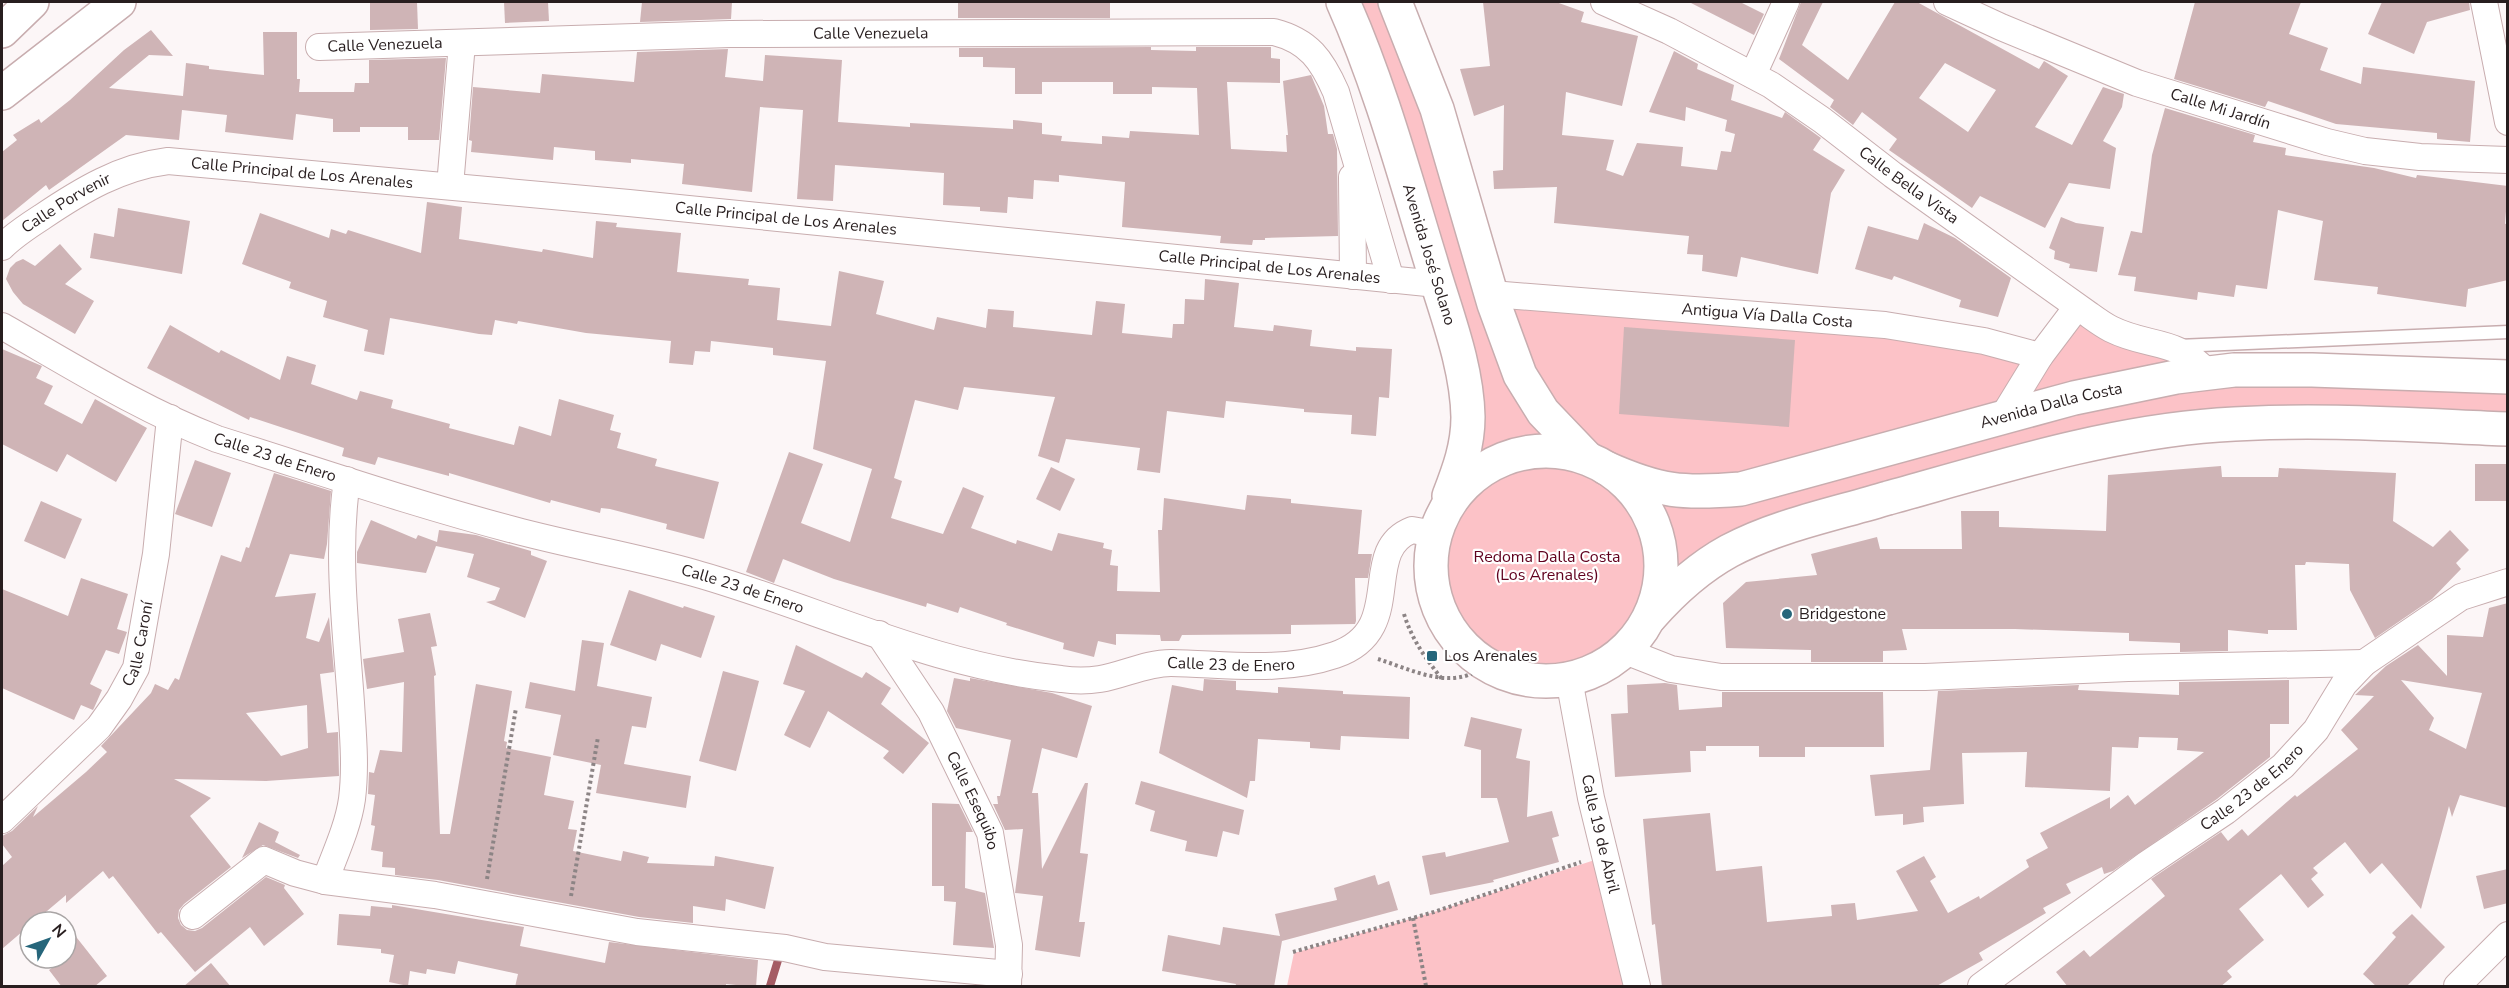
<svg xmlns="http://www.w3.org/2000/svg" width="2509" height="988" viewBox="0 0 2509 988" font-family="'Nunito Sans',sans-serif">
<rect width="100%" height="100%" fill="#fcf6f7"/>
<g fill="#fcc2c7">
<path d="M1343 2H1395L1492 294 1543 298 2040 356 2077 307 2198 362 2507 377V429L2264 423 1799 524 1650 617C1643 629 1636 641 1626 650 1556 716 1442 670 1432 577 1426 528 1460 483 1467 436Z"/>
<path d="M1604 857 1636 986H1287L1294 953 1434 912Z"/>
</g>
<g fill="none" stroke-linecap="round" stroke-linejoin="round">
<path stroke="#a55c64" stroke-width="8" d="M770 986 779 957"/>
</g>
<g fill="#cfb4b6" fill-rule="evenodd">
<path d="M370 2H417L418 29 370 30Z"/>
<path d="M504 2H548L549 21 505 23Z"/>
<path d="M642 2H732L731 19 640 22Z"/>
<rect x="958" y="2" width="152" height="16"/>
<path d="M1483 2H1556L1584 12 1581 22 1638 36 1622 106 1566 92 1562 135 1614 140 1606 170 1623 176 1637 143 1683 147 1681 166 1717 170 1721 151 1731 152 1735 134 1725 131 1727 120 1686 107 1685 121 1649 112 1674 51 1698 64 1697 69 1734 85 1731 100 1782 118 1785 112 1821 138 1813 150 1845 170 1831 193 1818 274 1741 257 1737 277 1702 271 1703 255 1687 254 1689 236 1554 223 1557 187 1494 189 1493 171 1503 170 1504 105 1474 116 1460 69 1490 66Z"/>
<path d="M1689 2H1740L1764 14 1754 35Z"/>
<path d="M1801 2H1823L1802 45 1848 80 1895 2H1917L2039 69 2044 61 2068 76 2035 127 2072 145 2103 87 2124 94 2122 107 2103 141 2116 148 2110 189 2069 183 2045 228 1980 196 1972 208 1889 150 1897 139 1862 112 1853 125 1830 107 1834 100 1779 59ZM1945 63 1996 90 1968 132 1919 98Z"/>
<path d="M2195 2H2301L2289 34 2328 48 2320 70 2361 84 2363 67 2475 81 2470 142 2437 139V133L2336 124 2268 101 2265 107 2174 79Z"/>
<path d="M2382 2H2469L2470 10 2427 22 2414 54 2368 34Z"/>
<path d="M151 30 173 56 149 55 109 88 183 96 186 63 209 66V69L264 75 263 32H297V79H300L299 92H354L355 83H369V60L446 58 439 140H408V127H360V132H333V119L296 114 293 140 225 132 227 115 182 110 179 140 126 135 49 190 46 185 2 221V152L17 140 13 135 39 119 41 123 70 100 124 50Z"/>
<path d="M1151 47V50L1196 51V47H1271V58L1280 59V83L1227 82 1231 149 1287 152 1286 135H1288L1283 81 1311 75 1324 106 1328 134H1333L1337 149 1338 236 1265 238V240H1253L1252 245 1220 243 1221 236 1122 227 1125 182 1059 175V182L1034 180 1033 199 1008 197 1007 213 980 211V207L943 205 944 173 835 165 833 201 797 199 803 110 760 107 752 192 682 184 684 164 631 159V163L595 160V151L554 147 553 160 471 152 472 141 469 140 473 87 540 93 542 74 634 82 637 52 728 49 725 77 763 81 765 55 842 60 838 122 910 127V123L1013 129V120L1042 123V134L1062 136 1061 141 1102 144V136L1129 138 1130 131 1199 135 1197 88 1152 87V94H1113V82H1042V94H1015V68L983 67V57H959V48Z"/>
<path d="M2165 108 2255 135 2253 142 2286 148 2285 155 2374 168 2416 178 2417 175 2508 186 2505 224 2508 223V280L2468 289 2466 307 2377 294 2378 287 2314 280 2323 221 2278 210 2267 289 2236 285 2234 297 2198 292 2197 300 2134 291 2136 277 2118 275 2131 231 2142 233 2152 155Z"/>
<path d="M427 202 462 207 459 239 542 252 543 249 593 258 596 221 617 223 616 227 681 233 677 272 749 279 748 285 780 288 777 320 831 326 839 271 884 281 876 314 934 330 937 317 986 328 988 309 1014 311 1013 327 1092 335 1096 301 1125 304 1122 333 1172 338 1173 324H1184L1185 299 1204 300 1205 279 1239 283 1234 327 1273 331 1274 325 1312 330 1310 346 1356 351V347L1392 349 1389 398 1379 397 1376 436 1351 434 1352 415 1304 412V409L1226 401 1224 418 1167 411 1160 473 1137 470 1140 448 1066 439 1059 463 1038 456 1055 397 964 387 958 410 915 400 894 478 902 481 891 518 943 534 963 487 984 496 971 528 1016 544 1017 540 1052 551 1058 533 1104 543 1103 548 1112 550 1110 565 1118 566 1117 591 1160 592 1158 530H1162L1164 498 1245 510 1247 495 1291 499V503L1362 510 1358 554H1372L1368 578H1355L1356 621 1355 624 1291 625V634L1182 635 1179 641H1161L1160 635 1116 634V645L1098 641 1094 657 1063 649 1064 643 1006 625 1007 623 960 607 958 613 927 603 926 607 834 579 783 559 774 583 746 572 789 452 823 464 801 523 850 542 872 469 813 449 826 361 773 355V348L711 341 710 352 695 351 693 365 669 363 671 341 586 333 518 321 517 324 495 320 492 335 479 334 390 318 384 355 364 351 368 330 323 317 327 301 289 288 291 282 242 264 260 213 329 238 331 229 346 234 348 230 421 253Z"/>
<path d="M118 208 190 221 182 274 90 258 94 233 114 237Z"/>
<path d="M2061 217 2076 223 2104 227 2097 272 2069 268 2070 264 2054 259 2055 251 2049 248Z"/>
<path d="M1924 223 1955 238 2011 278 1998 317 1959 307 1961 300 1894 276 1892 280 1855 269 1868 226 1918 240Z"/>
<path d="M60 244 82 269 65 284 94 301 75 334 23 304 13 292 6 279 10 268 16 262 23 259 35 266Z"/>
<path d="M170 325 219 353 221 350 280 380 287 356 316 365 311 384 357 400 360 391 393 400 391 408 450 424 449 428 514 445 519 426 551 436 559 399 614 415 610 430 621 433 617 448 657 459 655 466 719 482 704 539 666 529 667 524 610 509 601 508 600 513 551 500 550 503 449 473V476L378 457 375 465 342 456 344 448 250 417 249 420 147 368Z"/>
<path d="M1624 327 1795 340 1789 427 1619 414Z"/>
<path d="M2 349 42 366 36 378 53 386 44 404 82 424 95 399 147 428 116 482 67 454 57 472 2 444Z"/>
<path d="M195 460 231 473 212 527 175 514Z"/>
<rect x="2475" y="464" width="33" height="37"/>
<path d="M2221 466 2222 477H2278L2279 468 2396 473 2393 521 2433 547 2450 530 2469 550 2456 563 2461 569 2432 599 2375 638 2350 590 2349 564 2306 562 2305 565H2295L2297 630H2268V634L2228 630V651L2180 652V643L2129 641V633L2015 629H1902L1907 650 1883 651V662H1811V650L1726 648 1723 603 1746 582 1817 575 1811 554 1877 537 1880 549H1962L1961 511H1999V527L2106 531 2108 475Z"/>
<path d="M1051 467 1075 479 1060 511 1036 499Z"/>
<path d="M274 473 331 491 327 544 324 559 290 554 275 597 316 593 306 638 319 642 329 617 334 672 320 674 327 733 338 732 339 776 266 781 174 779 211 798 190 816 231 867 184 904 179 910 178 918 181 925 187 930 195 931 202 928 266 877 285 885 284 888 304 914 264 946 250 927 195 972 161 932 158 934 113 876 109 879 103 871 66 903V895L34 922H30V925L2 949V866L12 857 2 844V836L12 831 38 806 33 817 86 772 107 752 101 746 151 693 155 684 168 690 175 678 179 680 221 555 241 562 246 547 249 548ZM307 705 308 748 281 756 246 713Z"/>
<path d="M41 501 82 519 65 559 24 541Z"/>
<path d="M371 520 416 539 418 535 437 542 439 530 476 535 531 551V555L547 561 525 618 486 602 495 600 500 588 467 577 474 554 436 546 426 573 357 563V552Z"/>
<path d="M81 578 128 594 117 629 127 632 119 654 106 650 90 684 102 690 94 708 93 710 81 705 74 720 2 688V589L68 616Z"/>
<path d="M629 590 683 608 684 606 715 616 701 658 661 644 656 661 610 645Z"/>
<path d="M2508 603V808L2460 795 2452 817 2449 806 2421 909 2382 863 2370 874 2345 842 2313 868 2318 873 2311 879 2324 895 2308 908 2281 874 2239 909 2264 940 2227 971 2232 977 2220 987H2068L2056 972 2084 950 2090 957 2165 896 2151 879 2221 832 2228 841 2242 829 2248 836 2295 795 2297 797 2358 749 2341 730 2374 696 2355 695 2386 666 2418 645 2447 676V635L2483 637 2489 608ZM2401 680 2482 693 2466 749 2429 730 2434 718Z"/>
<path d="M430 613 437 646 431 647 436 675 434 676 440 834H450L476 684 512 691 504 741 507 742 506 748 551 757 544 795 574 801 568 829 577 830 573 851 621 861 623 851 649 857 647 863 714 866 715 856 774 867 765 909 726 899 725 911 693 906V923L639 917 438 880 395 875V868L382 867 383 852 371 850 375 826 371 825 375 795 368 794 369 772 374 773 380 750 402 752 404 682 367 689 363 659 404 652 398 619Z"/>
<path d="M582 640 604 643 597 686 652 697 646 728 632 726 624 764 691 776 686 808 596 793 601 765 553 755 561 715 525 708 530 682 575 691Z"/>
<path d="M796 645 862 678 866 672 891 688 881 704 929 743 903 774 883 758 889 751 828 711 810 748 784 735 805 691 783 684Z"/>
<path d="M723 671 759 681 736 771 699 761Z"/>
<path d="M954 678 970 681V678L1052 693 1092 706 1077 758 1042 748 1032 793H1038L1042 869 1085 783H1088L1080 853 1088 854 1079 922H1085L1080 957 1035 950 1043 896 1015 893 1023 829 1005 830 993 804H998L997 796H1000L1011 740 956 728 947 711Z"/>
<path d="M1204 679 1236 681V690L1278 693V687L1343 691V694L1410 697 1409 739 1341 736 1340 750 1310 748V742L1258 739 1255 781H1250L1247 798 1159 753 1172 685 1203 691Z"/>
<path d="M2289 680V724H2270V757L2217 799 2113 871 2104 874 2102 867 2066 884 2071 893 2043 908 2046 913 1979 953 1983 960 1935 987H1662L1655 924 1652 925 1643 819 1710 813 1716 871 1762 866 1767 922 1832 916 1831 905 1855 903 1857 920 1918 911 1896 871 1924 856 1936 877 1930 881 1948 913 1979 896 1980 899 2029 867 2026 860 2048 848 2040 833 2110 797V809L2128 795 2135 805 2204 752 2177 750 2178 738 2139 737 2138 748 2112 747 2110 791 2025 787 2027 752 1962 753 1964 804 1923 807 1924 822 1903 825V814L1875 816 1870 775 1930 770 1938 691 2079 685 2078 690 2179 695V682Z"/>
<path d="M1665 683 1677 685 1679 710 1722 707V692H1883L1884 747H1805V757H1759V746H1706V751H1690L1691 772 1615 777 1611 714 1628 713 1627 685Z"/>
<path d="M1471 717 1522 729 1516 758 1530 761 1527 817 1552 811 1559 836 1552 838 1559 862 1493 880 1494 882 1430 895 1422 856 1445 852 1446 857 1509 842 1497 798H1481V750L1464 746Z"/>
<path d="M1141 781 1244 810 1239 835 1223 831 1217 857 1185 851 1187 841 1150 831 1155 811 1135 804Z"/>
<path d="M932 803 959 804 973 832H966L965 888 985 893 994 948 953 945 956 902 944 901V886H932Z"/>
<path d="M259 822 279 832 275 842 300 855 298 858 263 845 242 858Z"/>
<path d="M2508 869V903L2484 909 2476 876Z"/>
<path d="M1375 875 1378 885 1389 881 1398 910 1282 941 1274 987H1235L1236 984 1162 971 1168 935 1220 945 1223 927 1280 936 1275 914 1337 900 1334 888Z"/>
<path d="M392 905 524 927 520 946 605 963 609 942 758 960 756 987 726 984V987H515L518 974 458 961 455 974 427 969 426 974 410 971 408 986 389 982 394 955 381 953V949L337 945 339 914 370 916 371 906 392 908Z"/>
<path d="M2412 914 2445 947 2406 987H2377L2363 974 2396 937 2392 933Z"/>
<path d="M66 924 107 976 94 987H62L49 970 66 958Z"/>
<path d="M211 963 231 987H183Z"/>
</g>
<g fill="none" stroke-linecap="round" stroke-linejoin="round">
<g stroke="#c8adaf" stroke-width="15">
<path id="lane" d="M2178 346 2508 332"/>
</g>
<g stroke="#c8adaf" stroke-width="28">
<g id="street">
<path id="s1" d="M1604 2 1669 31 1771 85 1822 120 1893 175 2088 314C2095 319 2103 325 2111 329 2149 348 2175 337 2208 373"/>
<path id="s2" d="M1947 2 2001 27 2137 83 2327 142 2365 151 2420 157 2508 160"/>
<path d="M2484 2 2508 122"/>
<path id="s3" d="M319 47 730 34 1274 32C1309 41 1322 60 1336 92L1391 280"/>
<path d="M1753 75 1786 2"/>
<path d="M1352 177 1353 276"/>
<path d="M450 186 462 43"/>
<path id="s4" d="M2 247C14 235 28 226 42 217 82 190 120 167 168 161L629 203 1437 284"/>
<path id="s5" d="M1492 294 1885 325 1984 341 2040 356"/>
<path id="s6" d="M2 326C72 366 142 410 217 439 316 470 414 504 514 530 573 546 634 556 694 573 815 607 934 667 1061 679 1074 681 1088 681 1100 679 1124 675 1146 663 1171 663 1226 664 1282 673 1335 655 1409 630 1358 551 1412 530L1435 534"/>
<path d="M2002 418 2040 356 2077 307"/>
<path id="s7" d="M879 634 931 712 990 833 1009 945 1008 986"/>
<path d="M1625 651 1671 669 1721 677H1925L2128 668 2364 663"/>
<path id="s8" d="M1569 679 1591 798 1637 986"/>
<path id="s9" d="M2 820 99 727 119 699 136 668 156 554 170 418"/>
<path d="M325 881C335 854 348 827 352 799 356 767 353 735 351 703 346 629 336 554 347 480"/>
<path d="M193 916 264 860 295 873 325 881 435 895 637 932 785 948 825 957 1009 974"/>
<path id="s10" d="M1981 986 2147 864 2226 811 2283 766 2316 730 2344 684 2364 663 2461 597 2508 582"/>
<path d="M2457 986 2508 935"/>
</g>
</g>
<g stroke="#c8adaf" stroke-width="36">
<g id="secondary">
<path id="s11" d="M1343 2C1380 85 1404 174 1431 262 1445 311 1467 364 1468 417 1468 446 1459 470 1449 496"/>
<path d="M1395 2 1437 109 1494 304 1520 375 1543 412 1587 458"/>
<circle cx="1546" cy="566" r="115"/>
<path id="s12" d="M1606 468C1660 492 1683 494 1741 489L2074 398 2176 377 2234 370H2312L2508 377"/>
<path d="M1650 617C1673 591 1698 568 1729 551 1778 525 1835 514 1888 498 1996 468 2106 433 2218 425 2314 418 2411 425 2508 429"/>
</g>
</g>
<g stroke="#c8adaf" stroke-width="36">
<g id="primary">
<path d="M2 31 32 2"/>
<path d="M2 93 119 2"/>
</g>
</g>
<g stroke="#8c8485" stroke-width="4" stroke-dasharray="3 3" stroke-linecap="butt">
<path d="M1404 614C1412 640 1426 659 1442 679"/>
<path d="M1378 659C1413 670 1455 693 1486 664"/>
<path d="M487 879 516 708"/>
<path d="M571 896 598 737"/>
<path d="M1413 918 1426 986"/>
<path d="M1293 952 1434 912 1581 862"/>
</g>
<use href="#lane" stroke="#fff" stroke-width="12"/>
<use href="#street" stroke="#fff" stroke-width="26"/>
<use href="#secondary" stroke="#fff" stroke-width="33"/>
<use href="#primary" stroke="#fff" stroke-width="33"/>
</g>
<g fill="#26667b" stroke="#fff" stroke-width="2">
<circle cx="1787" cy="614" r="6"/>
<rect x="1426" y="650" width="12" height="12" rx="3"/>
</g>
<g text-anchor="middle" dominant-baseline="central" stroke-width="4.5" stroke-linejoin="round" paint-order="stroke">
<g font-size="16" fill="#281e1f" stroke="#fff">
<text stroke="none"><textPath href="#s3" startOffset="552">Calle Venezuela</textPath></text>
<text stroke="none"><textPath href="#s3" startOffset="66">Calle Venezuela</textPath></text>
<text stroke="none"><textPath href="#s2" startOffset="294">Calle Mi Jardín</textPath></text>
<text stroke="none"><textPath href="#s4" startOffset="324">Calle Principal de Los Arenales</textPath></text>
<text stroke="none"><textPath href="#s1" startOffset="357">Calle Bella Vista</textPath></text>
<text stroke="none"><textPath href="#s4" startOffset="78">Calle Porvenir</textPath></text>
<text stroke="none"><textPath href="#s4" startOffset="810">Calle Principal de Los Arenales</textPath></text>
<text stroke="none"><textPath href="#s11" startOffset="267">Avenida José Solano</textPath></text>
<text stroke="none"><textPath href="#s4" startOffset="1296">Calle Principal de Los Arenales</textPath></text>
<text stroke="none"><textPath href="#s5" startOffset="276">Antigua Vía Dalla Costa</textPath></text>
<text stroke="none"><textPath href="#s12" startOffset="460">Avenida Dalla Costa</textPath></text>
<text stroke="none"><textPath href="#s6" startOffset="304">Calle 23 de Enero</textPath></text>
<text stroke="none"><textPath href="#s6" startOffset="790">Calle 23 de Enero</textPath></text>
<text stroke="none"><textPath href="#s9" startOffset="228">Calle Caroní</textPath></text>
<text stroke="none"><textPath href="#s6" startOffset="1294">Calle 23 de Enero</textPath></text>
<text stroke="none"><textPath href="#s10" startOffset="336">Calle 23 de Enero</textPath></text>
<text stroke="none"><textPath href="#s7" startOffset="192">Calle Esequibo</textPath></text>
<text stroke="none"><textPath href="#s8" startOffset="158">Calle 19 de Abril</textPath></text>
</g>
<g font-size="16" fill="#60011e" stroke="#fff">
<text x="1547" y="557">Redoma Dalla Costa<tspan x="1547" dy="18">(Los Arenales)</tspan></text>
</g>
<g font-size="16" fill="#281e1f" stroke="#fff" text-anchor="start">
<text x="1799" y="614">Bridgestone</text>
<text x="1444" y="656">Los Arenales</text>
</g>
</g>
<rect width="2509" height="988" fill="none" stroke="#281e1f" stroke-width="6"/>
<g transform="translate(48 940) rotate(50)"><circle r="28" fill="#ffffff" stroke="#a9a5a5" stroke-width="1.5"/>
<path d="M0-4.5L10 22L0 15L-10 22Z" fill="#26667b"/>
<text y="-9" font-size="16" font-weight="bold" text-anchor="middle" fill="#281e1f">N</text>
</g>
</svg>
